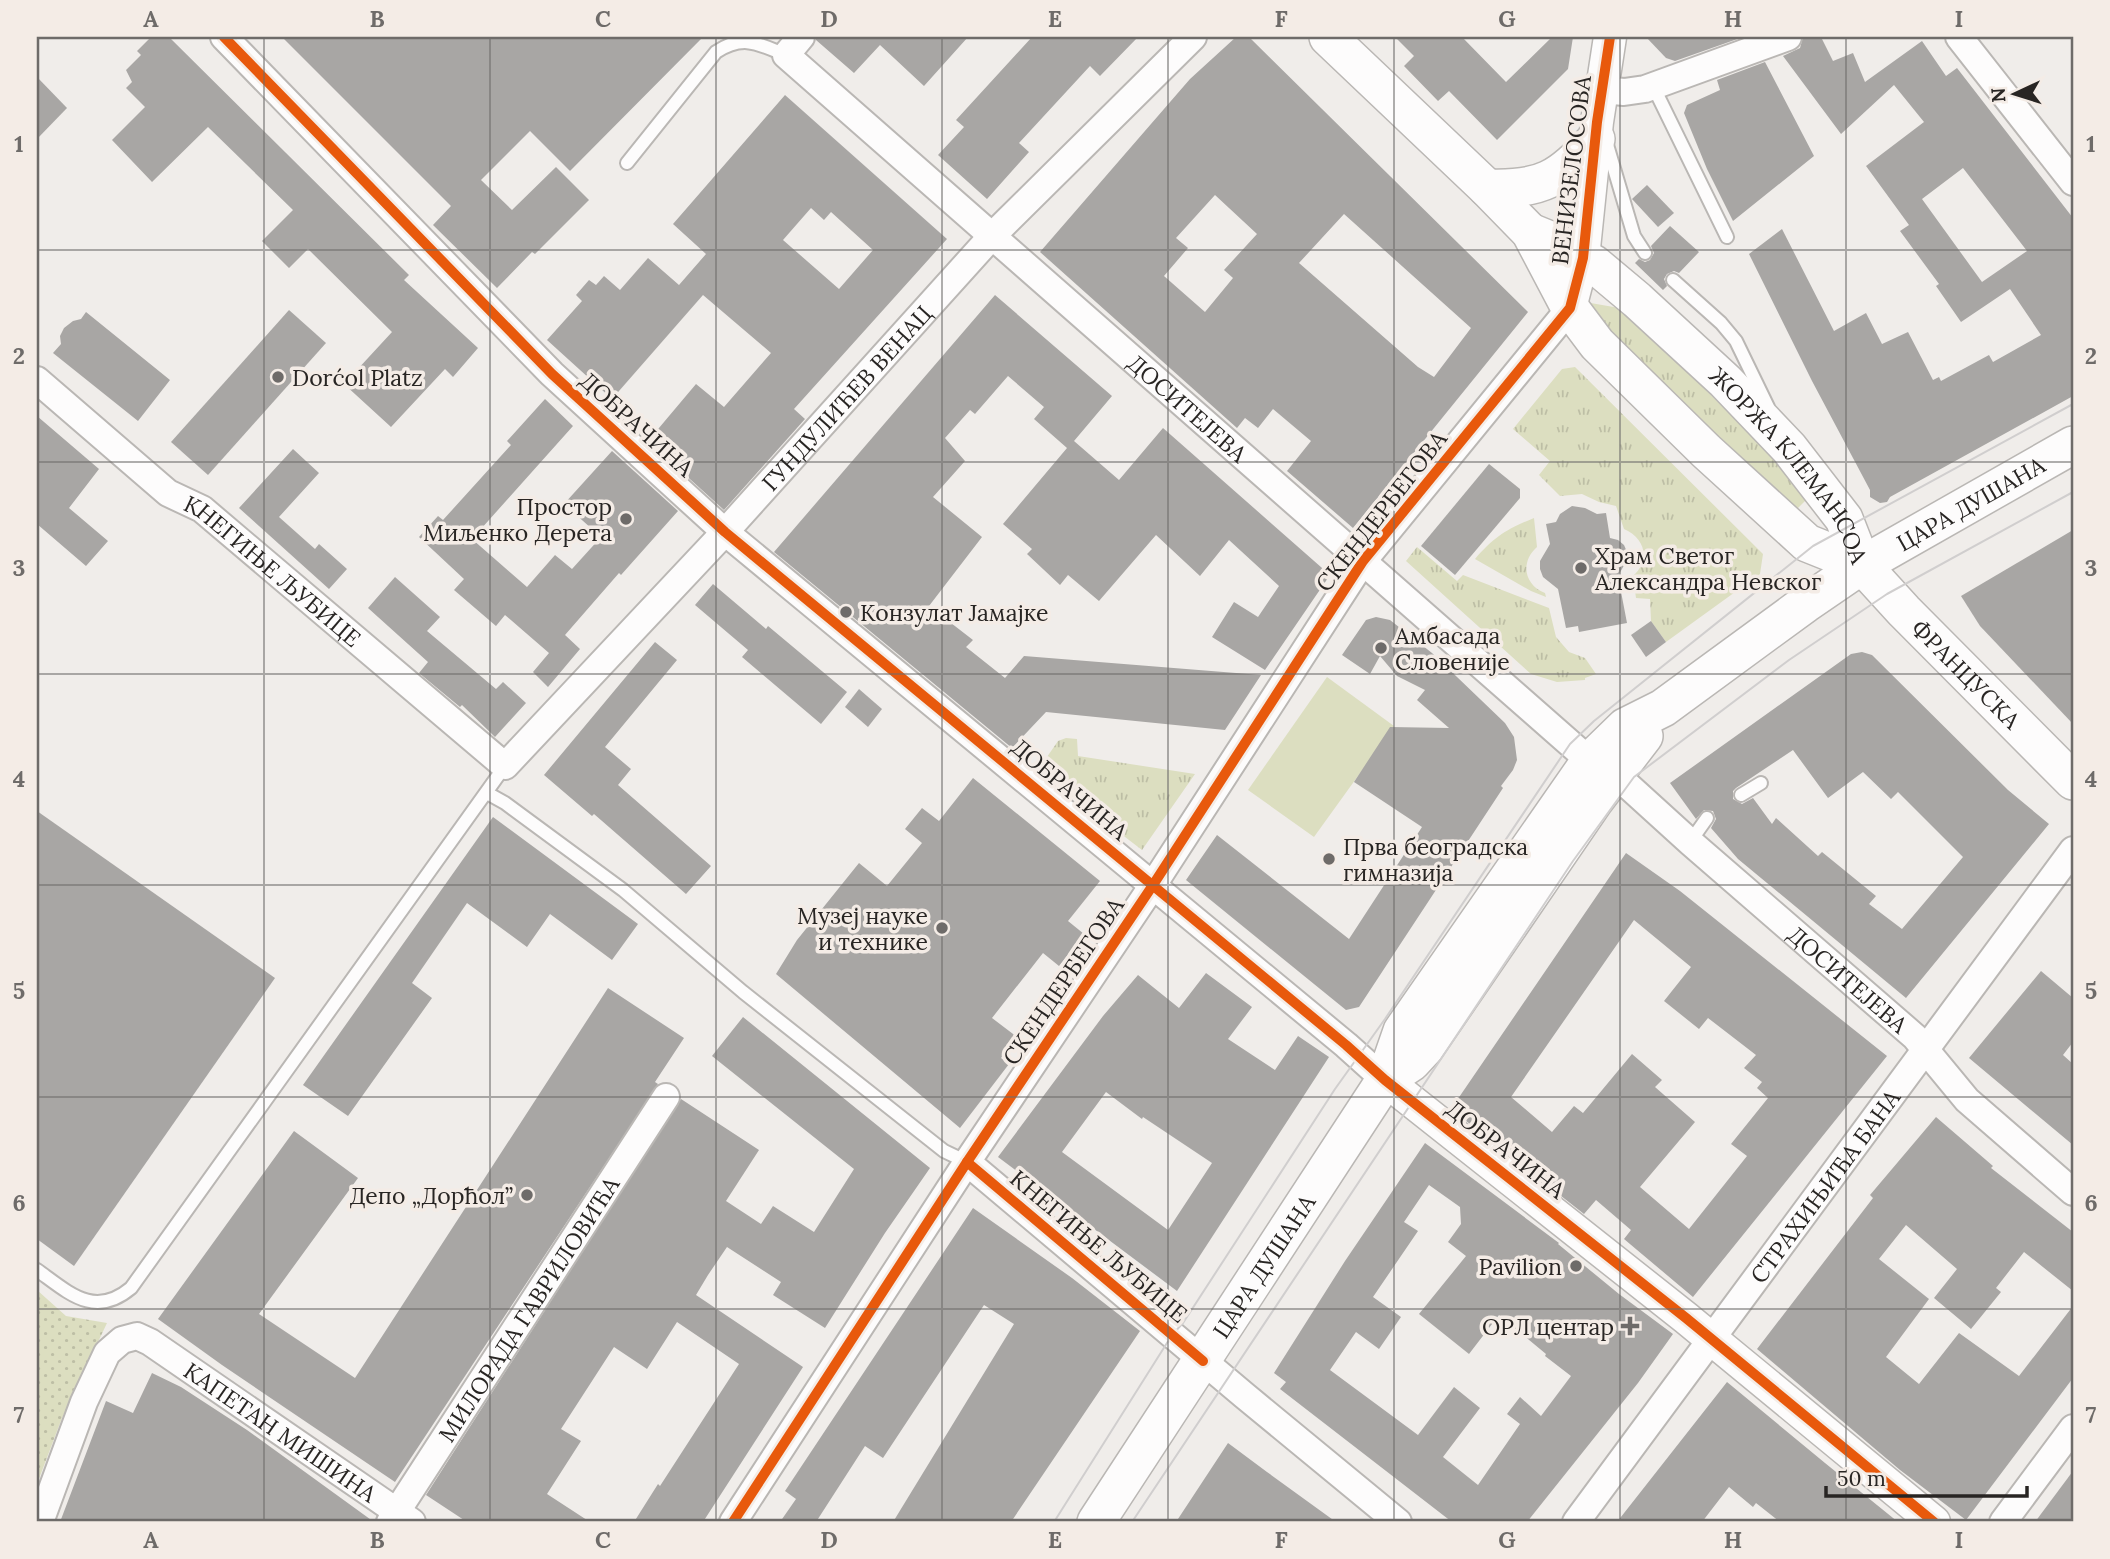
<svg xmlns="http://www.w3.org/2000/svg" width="2110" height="1559" viewBox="0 0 2110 1559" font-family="Lora,serif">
<defs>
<pattern id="grass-tufts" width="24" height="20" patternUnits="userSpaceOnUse" patternTransform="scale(1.75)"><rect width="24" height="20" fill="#dcdec0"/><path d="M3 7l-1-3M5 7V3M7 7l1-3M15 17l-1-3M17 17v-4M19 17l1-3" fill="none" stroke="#bdbea5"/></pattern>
<pattern id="park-dots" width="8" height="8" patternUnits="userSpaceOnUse" patternTransform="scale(1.75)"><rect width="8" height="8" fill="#dcdec0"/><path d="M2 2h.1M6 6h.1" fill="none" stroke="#bdbea5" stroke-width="1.8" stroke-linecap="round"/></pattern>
</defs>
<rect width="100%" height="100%" fill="#f0edea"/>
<g fill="url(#grass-tufts)">
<path d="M1585 302 1625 309 1779 463 1806 500 1795 511 1613 344Z"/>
<path d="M1575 367 1763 554 1760 574 1666 642 1651 621 1650 599 1636 598 1633 576C1651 560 1645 538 1624 529L1616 506 1599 502 1582 494 1560 496 1539 475 1550 461 1513 429 1562 369Z"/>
<path d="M1534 518 1537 547C1520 562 1524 585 1545 593L1546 597 1531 591 1475 559C1494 537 1507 529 1534 518Z"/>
<path d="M1417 547 1457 581 1463 575 1549 608 1556 637 1569 652 1585 658 1596 674 1585 678V680L1557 682 1531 674 1406 561Z"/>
<path d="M1066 738 1077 739 1078 756 1195 774 1142 850 1038 770 1058 741Z"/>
</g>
<path fill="url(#park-dots)" d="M37 1290 66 1316 107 1323 62 1418 37 1484Z"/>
<path fill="#dcdec0" d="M1327 677 1394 726 1314 837 1248 790Z"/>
<g fill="#a8a6a4" fill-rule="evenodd">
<path d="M151 37H169L409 275 404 280 478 348 453 377 445 369 391 427 344 384 392 332 308 249 289 268 262 241 293 210 208 127 152 182 112 140 145 107 126 88 132 82 126 70 141 55 137 51Z"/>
<path d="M282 37H703L570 171 530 131 481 180 512 210 556 167 589 200 535 254 532 252 497 288 433 225 451 206Z"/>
<path d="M816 37H968L924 86 880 45 854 73 816 40Z"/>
<path d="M1032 37H1138L1100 76 1090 66 1019 143 1029 152 987 199 938 155 964 127 956 120Z"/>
<path d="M1236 37H1249L1528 312 1353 528 1287 471 1311 441 1273 409 1258 428 1245 418 1237 428 1040 252 1190 79ZM1215 195 1257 234 1224 270 1233 278 1205 312 1164 276 1188 248 1176 238ZM1344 214 1471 328 1434 377 1418 367 1299 263Z"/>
<path d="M1395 37H1462L1506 82 1552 37H1573L1568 69 1497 140 1449 91 1438 101 1404 66 1414 56Z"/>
<path d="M1646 37H1743L1675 61 1666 58Z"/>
<path d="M1803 37H1821L1833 61 1853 53 1865 82 1922 41 1946 76 1957 68 2073 218V396L1890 497 1887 502 1880 503 1870 497V490L1812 381 1749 254 1782 229 1834 331 1866 313 1882 344 1908 332 1933 380 1939 377 1941 381 1989 355 1993 362 2041 335 2010 289 1961 322 1936 286 1939 284 1900 231 1909 225 1866 166 1924 122 1894 85 1841 134 1783 56 1800 48ZM1963 168 2027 251 1982 282 1922 199Z"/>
<path d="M1765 62 1814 156 1733 221 1707 169 1684 113 1687 105 1720 90 1717 80Z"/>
<path d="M37 77 67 108 37 139Z"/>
<path d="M785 95 947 239 794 409 805 419 724 510 648 441 696 384 724 407 771 353 703 295 612 399 547 340 582 301 576 295 589 280 596 285 604 276 620 290 648 258 679 285 706 254 673 224ZM811 208 824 220 831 212 873 250 839 289 783 240Z"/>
<path d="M1647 185 1674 213 1658 227 1632 199Z"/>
<path d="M1670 226 1699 252 1679 273 1674 271 1667 274 1664 279 1667 286 1663 290 1635 263 1639 259 1645 262 1650 260 1654 253 1651 246Z"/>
<path d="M995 295 1112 396 1074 441 1119 480 1163 428 1330 575 1265 670 1212 637 1234 602 1258 617 1279 586 1229 540 1200 576 1156 535 1099 601 1068 575 1060 585 1027 554 1032 549 1003 524 1067 448 1034 419 1044 407 1008 376 975 414 970 410 945 438 965 461 933 497 982 537 929 606 973 640 966 647 1005 678 1024 656 1261 675 1225 730 1046 712 1012 748 774 552Z"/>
<path d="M289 310 326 343 208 475 171 442Z"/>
<path d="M86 312 170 380 138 421 53 353 61 344 60 336 64 328 73 321 81 319Z"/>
<path d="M545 399 573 426 472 539 527 587 555 555 572 569 601 537 564 504 612 451 678 511 621 575 619 573 565 635 580 649 548 687 533 672 549 653 505 615 496 626 454 590 464 579 419 537 438 516 443 520 511 445 507 441Z"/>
<path d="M37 416 99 469 69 508 108 541 86 566 37 524Z"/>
<path d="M293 449 319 473 279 517 315 549 319 544 347 569 329 589 239 508Z"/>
<path d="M1489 464 1520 489V498L1455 575 1421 546Z"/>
<path d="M1572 506 1585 508 1597 514 1606 513 1610 538 1618 540 1624 545 1627 552V560L1618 576 1627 623 1579 632 1578 626 1566 628 1558 589 1543 577 1540 569V561L1550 544 1546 524 1556 522 1560 514Z"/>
<path d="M2073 530V724L1980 626 1961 596Z"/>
<path d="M395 577 440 617 427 631 496 689 503 682 526 703 495 737 462 705 460 707 419 673 428 662 368 608Z"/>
<path d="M713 584 766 629 768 626 847 692 821 724 742 657 748 650 695 605Z"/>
<path d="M1376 617 1390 620 1432 653 1505 723 1514 737 1517 760 1513 770 1501 786 1503 788 1359 1007 1346 1010 1186 880 1217 835 1349 939 1422 827 1354 782 1390 727 1449 728 1417 700 1425 690 1397 676 1380 656 1370 674 1342 655 1366 620Z"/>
<path d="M1651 621 1666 642 1646 657 1631 635Z"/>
<path d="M655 642 677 660 605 747 631 769 618 785 711 866 686 894 594 814 592 816 544 775Z"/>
<path d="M1862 652 1872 655 2008 790 2049 824 1906 998 1738 859 1711 828 1716 819 1713 811 1704 810 1696 819 1670 783 1851 654ZM1793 750 1828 798 1863 772 1891 799 1898 792 1963 857 1902 929 1869 904 1876 896 1822 852 1818 856 1776 818 1772 824 1753 798 1742 804 1733 799V791L1736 788Z"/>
<path d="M859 689 882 709 868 727 845 707Z"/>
<path d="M973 778 1100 881 1068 921 1084 934 1059 966 1043 953 992 1018 1017 1037 1001 1058 1009 1064 960 1128 776 974 797 940 859 863 887 886 922 843 905 829 922 808 939 821Z"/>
<path d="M37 811 275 978 74 1266 37 1239Z"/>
<path d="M493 817 638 924 612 960 550 914 527 947 467 903 412 983 432 998 348 1116 303 1085Z"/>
<path d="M1626 853 1680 891 1887 1056 1693 1297 1624 1239 1631 1230 1596 1200 1584 1214 1451 1109ZM1634 920 1691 967 1664 1001 1699 1029 1708 1018 1756 1055 1744 1068 1762 1082 1757 1088 1768 1098 1731 1144 1747 1156 1689 1229 1640 1187 1695 1122 1655 1087 1662 1080 1632 1054 1583 1113 1574 1106 1552 1132 1511 1097Z"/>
<path d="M2041 971 2073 998V1042L2063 1055 2073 1064V1145L1969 1058Z"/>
<path d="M1206 973 1252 1007 1228 1039 1275 1070 1298 1036 1329 1057 1177 1291 998 1157 1103 1016 1138 975 1179 1008ZM1106 1092 1142 1119 1143 1117 1212 1163 1168 1230 1062 1152Z"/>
<path d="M608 988 684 1038 655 1082 658 1084 395 1482 222 1365 158 1319 294 1131 358 1178 259 1314 355 1378Z"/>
<path d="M743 1017 930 1168 885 1233 825 1328 773 1295 781 1282 727 1247 708 1275 696 1295 803 1367 703 1522H634L658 1484 660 1486 739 1364 677 1322 647 1369 614 1347 561 1429 581 1441 547 1494 590 1522H467L426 1495 681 1099 759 1150 726 1201 761 1224 773 1206 814 1232 854 1169 712 1056Z"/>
<path d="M1936 1117 1993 1166 1991 1168 2073 1232V1291L2024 1252 1996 1288 2001 1292 1971 1329 1934 1298 1957 1269 1906 1225 1879 1259 1929 1299 1886 1357 1919 1384 1959 1333 2019 1376 2073 1306V1378L1966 1520 1900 1470 1757 1349 1873 1198 1870 1195Z"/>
<path d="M1425 1143 1559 1243 1558 1244 1619 1294 1673 1334 1638 1383 1527 1522H1452L1280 1389 1286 1382 1274 1373 1345 1261ZM1429 1185 1460 1207 1461 1224 1448 1242 1466 1256 1419 1314 1469 1354 1499 1315 1546 1354 1545 1356 1571 1376 1541 1416 1520 1397 1507 1414 1520 1424 1478 1485 1443 1457 1480 1408 1454 1387 1418 1435 1330 1370 1356 1332 1379 1349 1401 1317 1373 1297 1418 1231 1404 1222Z"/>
<path d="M973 1208 1072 1278 1140 1331 1011 1522H893L1014 1324 984 1305 883 1458 865 1446 816 1522H780L796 1499 785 1491Z"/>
<path d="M152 1373 181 1387 247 1430 374 1522H60L106 1401 133 1413Z"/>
<path d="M1727 1382 1825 1463 1898 1522H1780L1756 1503 1753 1507 1729 1487 1702 1522H1617Z"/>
<path d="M1228 1443 1267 1472 1336 1522H1176Z"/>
<path d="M2073 1471V1522H2035Z"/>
</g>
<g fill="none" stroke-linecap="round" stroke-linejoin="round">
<g stroke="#bab7b4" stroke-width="16">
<g id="service">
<path d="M1653 86 1727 237"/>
<path d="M1605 138 1634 236 1645 253"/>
<path d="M627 163 716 52C744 34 758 44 786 55"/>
<path d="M1673 280 1721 323 1736 341 1768 407"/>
<path d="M487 793 505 803 623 890 743 992 944 1151 967 1162"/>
<path d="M1741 795 1761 783"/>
<path d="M1690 842 1707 818"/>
<path d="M37 1270C68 1292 94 1319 131 1288L505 766"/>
</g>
</g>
<g stroke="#bab7b4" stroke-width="30">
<g id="minor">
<path d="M224 37 552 374 725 532 1346 1045 1385 1080"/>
<path id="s1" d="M801 37 786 55 1590 761"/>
<path d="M1959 37 2073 182"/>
<path d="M1602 90 1624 92 1645 89 1788 37"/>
<path id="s2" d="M37 380 168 493 202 509 505 766 725 532 992 236 1193 37"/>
<path id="s3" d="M1614 773 1690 842 1915 1037 1967 1100 2073 1192"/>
<path d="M967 1162 1245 1396 1398 1522"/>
<path id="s4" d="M40 1522 84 1402 107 1353 122 1340 137 1336 150 1342 412 1522"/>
<path id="s5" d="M390 1522 666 1097"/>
<path d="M733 1522 967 1162 1153 885 1363 561 1570 308"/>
<path id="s6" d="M1576 1522 2073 850"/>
<path d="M2003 1522 2073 1428"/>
</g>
</g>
<g stroke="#bab7b4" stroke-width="35">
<g id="tertiary">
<path d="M1570 308 1583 258 1597 122 1610 37"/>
<path d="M1385 1080 1686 1318 1934 1522"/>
</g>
</g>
<g stroke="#bab7b4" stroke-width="40">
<g id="secondary">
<path d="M1328 37 1487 188 1530 232 1570 308 1597 344 1706 451 1807 543 1862 565"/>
<path d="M1487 188C1543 190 1559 179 1596 139"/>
<path id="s7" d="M1530 232 1557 243 1594 264 1637 300 1725 381 1789 448 1844 519 1862 565 1904 611 2073 781"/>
<path d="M1385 1080 1412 1062 1425 1048 1595 800 1644 736"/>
<path id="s8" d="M1096 1522 1385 1080 1402 1031 1590 761 1625 727 1663 708 1805 604 1862 565 2073 445"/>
</g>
</g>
<use href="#service" stroke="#fdfcfc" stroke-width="12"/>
<use href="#minor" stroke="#fdfcfc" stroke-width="26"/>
<use href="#tertiary" stroke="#fdfcfc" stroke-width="32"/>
<use href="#secondary" stroke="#fdfcfc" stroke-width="37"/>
<g stroke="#d0cece" stroke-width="2">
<path d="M1054 1522 1172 1335 1183 1323 1335 1089 1385 1019 1570 744 1594 721 1813 546 2073 404"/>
<path d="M1132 1522 1573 861 1634 777 1789 660 1887 594 2073 492"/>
</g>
<g stroke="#f4ece6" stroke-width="15">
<g id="cycleway">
<path d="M224 37 552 374 725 532 1346 1045 1385 1080 1686 1318 1934 1522"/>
<path d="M967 1162 1203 1361"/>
<path d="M733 1522 967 1162 1153 885 1363 561 1570 308 1583 258 1597 122 1610 37"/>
</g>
</g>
<use href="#cycleway" stroke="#e8590c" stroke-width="10"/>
</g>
<path fill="none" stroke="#6e6b69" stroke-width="2" stroke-opacity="0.55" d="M264 37V1522M490 37V1522M716 37V1522M942 37V1522M1168 37V1522M1394 37V1522M1620 37V1522M1846 37V1522M37 250H2073M37 462H2073M37 674H2073M37 885H2073M37 1097H2073M37 1309H2073"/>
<g fill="#6e6b69" stroke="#f4ece6" stroke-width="2.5">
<circle cx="278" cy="377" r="7"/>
<circle cx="626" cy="519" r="7"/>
<circle cx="1581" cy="568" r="7"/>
<circle cx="846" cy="612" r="7"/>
<circle cx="1381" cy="648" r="7"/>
<circle cx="1329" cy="859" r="7"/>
<circle cx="942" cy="928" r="7"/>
<circle cx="527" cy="1195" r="7"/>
<circle cx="1576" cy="1266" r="7"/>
<path d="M1626.5 1315.5h7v7h7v7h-7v7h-7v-7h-7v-7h7z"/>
</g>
<g text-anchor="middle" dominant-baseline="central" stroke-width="7" stroke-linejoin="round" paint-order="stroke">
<g font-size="23" fill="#282523" stroke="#f4ece6">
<text transform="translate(1571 170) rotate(-83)">ВЕНИЗЕЛОСОВА</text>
<text stroke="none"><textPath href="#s2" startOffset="1110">ГУНДУЛИЋЕВ ВЕНАЦ</textPath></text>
<text stroke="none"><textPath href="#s1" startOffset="558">ДОСИТЕЈЕВА</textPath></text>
<text transform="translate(637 424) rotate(42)">ДОБРАЧИНА</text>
<text stroke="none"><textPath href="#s7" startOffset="354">ЖОРЖА КЛЕМАНСОА</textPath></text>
<text stroke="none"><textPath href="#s8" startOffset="1370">ЦАРА ДУШАНА</textPath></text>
<text transform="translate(1381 511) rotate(-52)">СКЕНДЕРБЕГОВА</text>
<text stroke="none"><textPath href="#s2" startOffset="304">КНЕГИЊЕ ЉУБИЦЕ</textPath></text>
<text stroke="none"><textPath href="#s7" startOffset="630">ФРАНЦУСКА</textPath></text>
<text transform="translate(1070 789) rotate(40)">ДОБРАЧИНА</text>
<text stroke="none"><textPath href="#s3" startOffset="312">ДОСИТЕЈЕВА</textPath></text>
<text transform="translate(1063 981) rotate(-56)">СКЕНДЕРБЕГОВА</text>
<text transform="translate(1506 1149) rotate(38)">ДОБРАЧИНА</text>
<text stroke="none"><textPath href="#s6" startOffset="418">СТРАХИЊИЋА БАНА</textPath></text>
<text transform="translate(1099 1246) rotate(40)">КНЕГИЊЕ ЉУБИЦЕ</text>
<text stroke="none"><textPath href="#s8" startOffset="306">ЦАРА ДУШАНА</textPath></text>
<text stroke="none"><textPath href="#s5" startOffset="254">МИЛОРАДА ГАВРИЛОВИЋА</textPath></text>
<text stroke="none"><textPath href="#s4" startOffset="390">КАПЕТАН МИШИНА</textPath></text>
</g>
<g font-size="23" fill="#282523" stroke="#f4ece6" text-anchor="start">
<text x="292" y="377">Dorćol Platz</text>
<text x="612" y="506" text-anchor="end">Простор<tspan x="612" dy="26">Миљенко Дерета</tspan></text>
<text x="1595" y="555">Храм Светог<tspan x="1595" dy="26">Александра Невског</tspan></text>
<text x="860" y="612">Конзулат Јамајке</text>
<text x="1395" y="635">Амбасада<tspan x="1395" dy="26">Словеније</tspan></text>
<text x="1343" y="846">Прва београдска<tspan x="1343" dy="26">гимназија</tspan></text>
<text x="928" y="915" text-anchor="end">Музеј науке<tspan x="928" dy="26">и технике</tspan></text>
<text x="513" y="1195" text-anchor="end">Депо „Дорћол”</text>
<text x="1562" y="1266" text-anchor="end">Pavilion</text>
<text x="1614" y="1326" text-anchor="end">ОРЛ центар</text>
</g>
</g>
<rect width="2110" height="1559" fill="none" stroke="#f4ece6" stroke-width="77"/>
<g transform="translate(2015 94) rotate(266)" stroke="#f4ece6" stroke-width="5" paint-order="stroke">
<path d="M0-5L12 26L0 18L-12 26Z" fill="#282523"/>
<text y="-10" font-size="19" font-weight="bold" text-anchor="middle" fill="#282523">N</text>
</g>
<path d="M1826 1486v10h201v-10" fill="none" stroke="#282523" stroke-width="3.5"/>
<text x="1837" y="1486" font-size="21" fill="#282523" stroke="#f4ece6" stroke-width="5" paint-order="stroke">50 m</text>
<rect x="38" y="38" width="2034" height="1482" fill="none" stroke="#6e6b69" stroke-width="2.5"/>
<g font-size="23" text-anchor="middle" font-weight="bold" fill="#6e6b69">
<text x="151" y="27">A</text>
<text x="377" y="27">B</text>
<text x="603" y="27">C</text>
<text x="829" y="27">D</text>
<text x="1055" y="27">E</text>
<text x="1281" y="27">F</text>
<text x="1507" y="27">G</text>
<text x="1733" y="27">H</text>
<text x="1959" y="27">I</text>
<text x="19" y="152">1</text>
<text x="2091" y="152">1</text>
<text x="19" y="364">2</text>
<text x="2091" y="364">2</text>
<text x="19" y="576">3</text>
<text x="2091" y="576">3</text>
<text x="19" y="787">4</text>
<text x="2091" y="787">4</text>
<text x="19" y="999">5</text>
<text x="2091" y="999">5</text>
<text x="19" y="1211">6</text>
<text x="2091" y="1211">6</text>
<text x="19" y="1423">7</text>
<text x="2091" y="1423">7</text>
<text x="151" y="1548">A</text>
<text x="377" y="1548">B</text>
<text x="603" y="1548">C</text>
<text x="829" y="1548">D</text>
<text x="1055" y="1548">E</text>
<text x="1281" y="1548">F</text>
<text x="1507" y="1548">G</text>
<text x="1733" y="1548">H</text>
<text x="1959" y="1548">I</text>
</g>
</svg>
